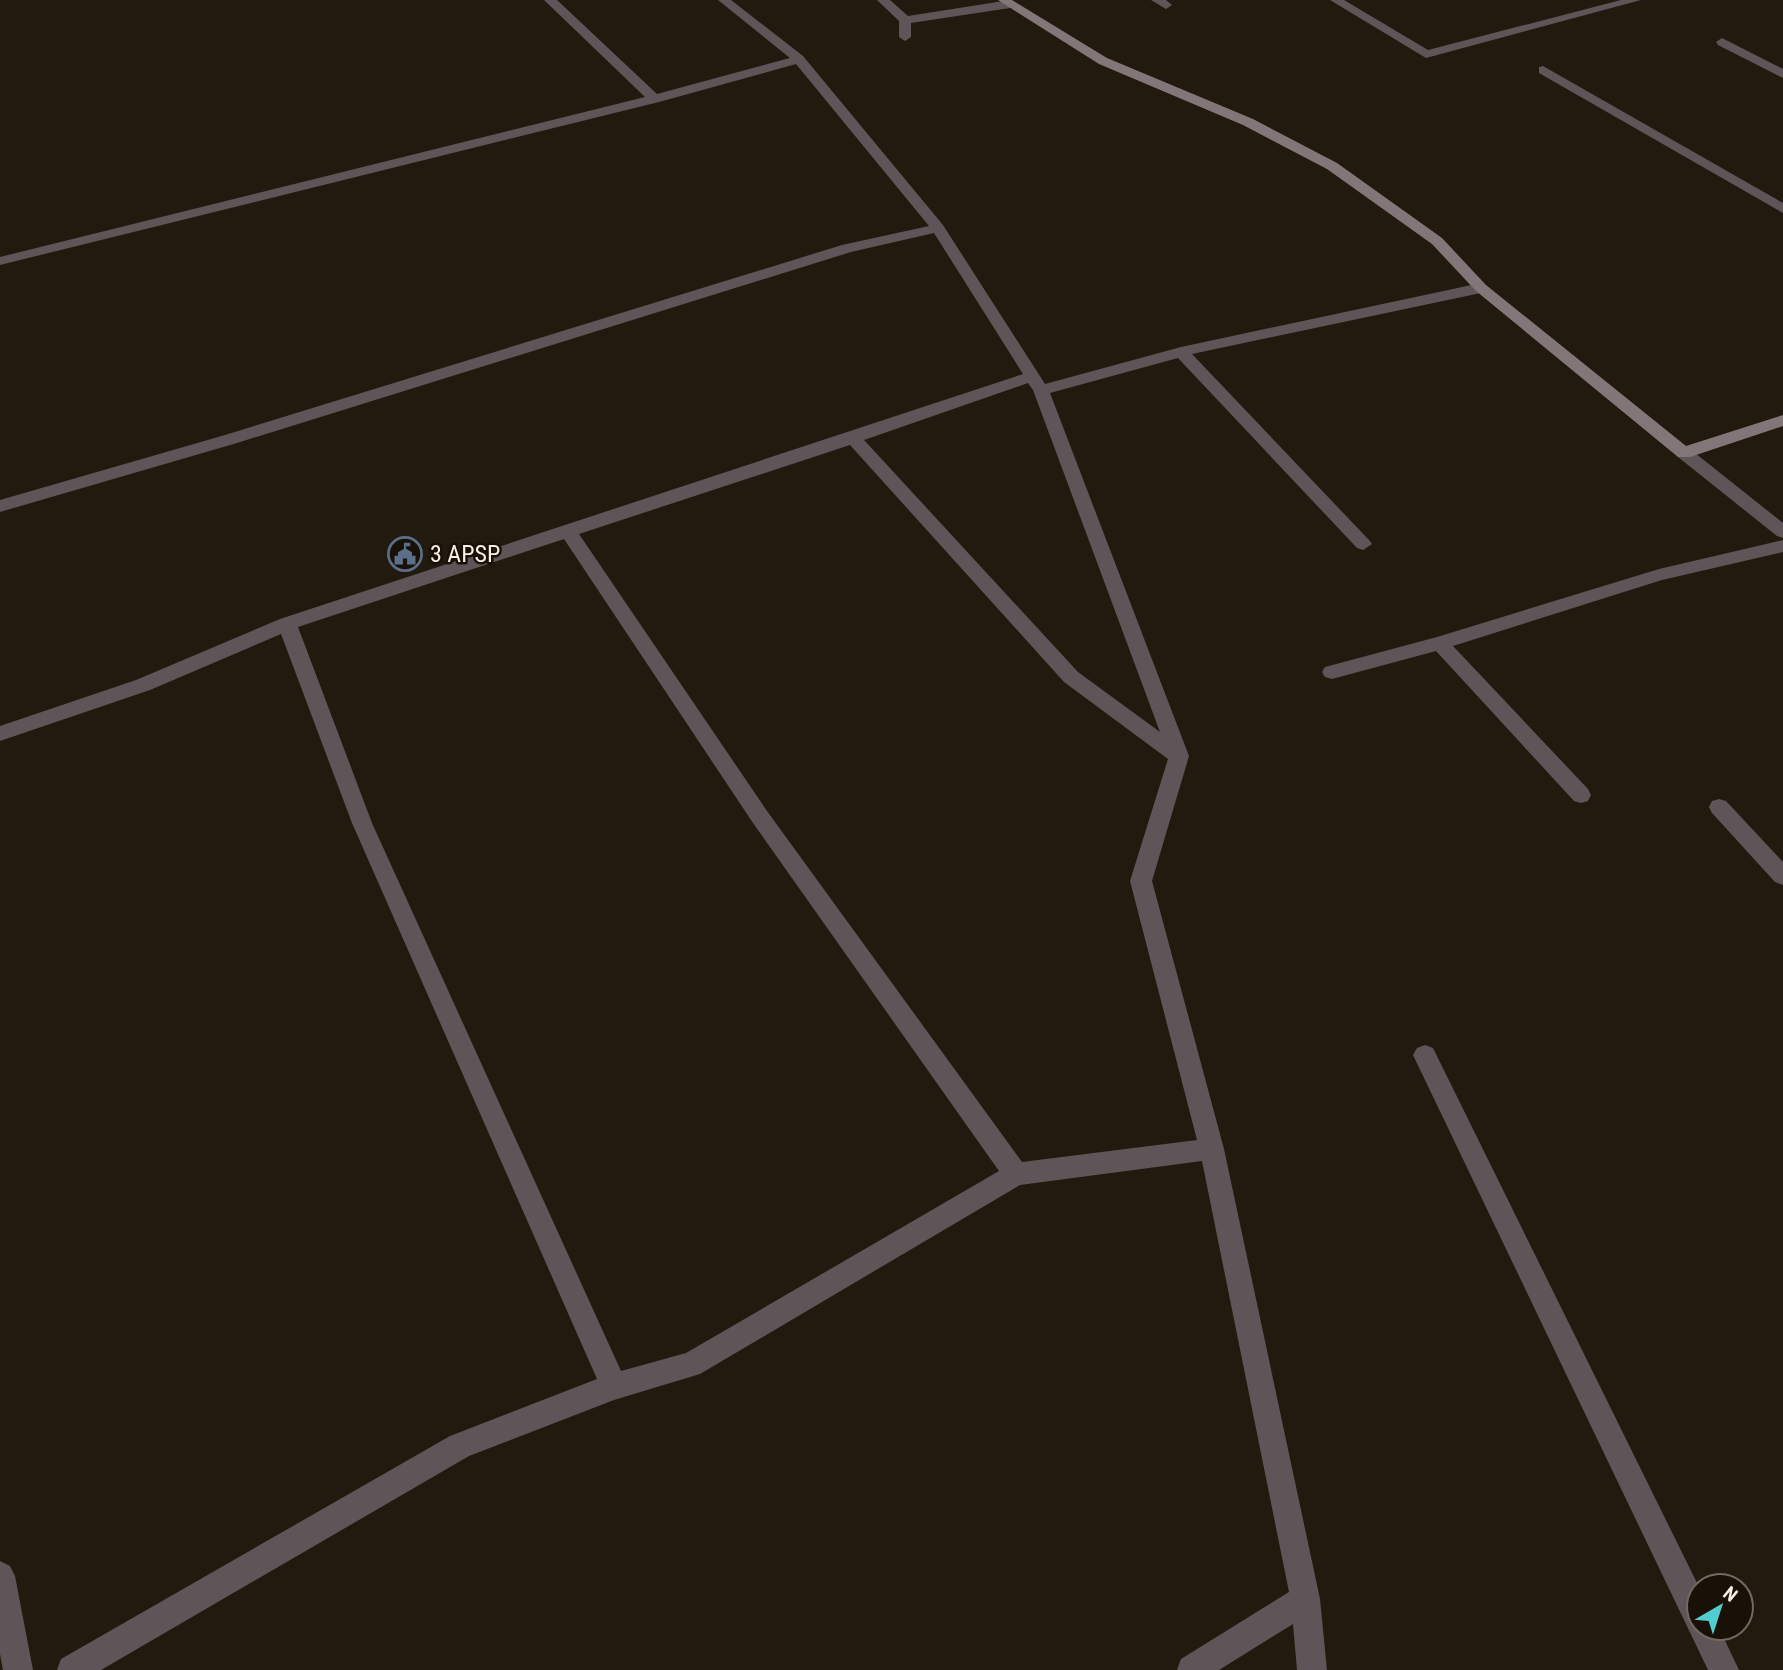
<svg xmlns="http://www.w3.org/2000/svg" width="1783" height="1670" viewBox="0 0 1783 1670" font-family="'Roboto Condensed',sans-serif">
<rect width="100%" height="100%" fill="#231a0f"/>
<g fill="none" stroke-linecap="round" stroke-linejoin="round">
<g fill="#5d5557" fill-rule="evenodd">
<path d="M544 0H557L657 94 790 58 718 0H731L803 56 943 225 1045 384 1181 347 1481 283 1489 288 1481 293 1192 354 1369 540 1372 544 1363 550 1357 548 1178 358 1050 393 1189 756 1152 881 1224 1149 1320 1599 1327 1670H1297L1293 1624 1219 1670H1177L1181 1659 1289 1592 1202 1161 1020 1185 700 1374 614 1400 469 1456 101 1670H57L61 1659 450 1436 597 1379 352 823 281 634 150 690 0 741V726L136 680 280 619 1023 374 934 233 851 252 237 443 0 512V500L225 435 842 245 929 226 796 64 659 102 0 265V257L645 97ZM1028 383 1033 390 1160 732 1078 672 864 440ZM850 445 1064 682 1168 759 1130 881 1197 1140 1022 1162 767 811 579 534ZM564 539 753 823 999 1171 686 1353 621 1371 372 823 298 627Z"/>
<path d="M877 0H890L908 16 1010 0 1016 4 1010 8 911 23V37L905 41 899 37V21Z"/>
<path d="M1151 0H1166L1172 5 1166 9Z"/>
<path d="M1330 0H1344L1428 50 1621 0H1641L1426 58Z"/>
<path d="M1722 38 1783 69V78L1718 45 1716 42Z"/>
<path d="M1543 66 1783 203V213L1539 73V67Z"/>
<path d="M1684 448 1690 449 1783 523V538L1777 536 1678 457 1676 453Z"/>
<path d="M1783 540V552L1662 580 1453 646 1588 789 1591 795 1588 801 1581 803 1574 801 1436 651 1332 679 1325 677 1322 672 1325 667 1437 637 1659 569Z"/>
<path d="M1719 799 1726 801 1783 862V885L1775 882 1712 813 1709 807 1712 801Z"/>
<path d="M1425 1045 1433 1048 1699 1587V1628H1719L1739 1670H1708L1413 1055 1417 1048Z"/>
<path d="M0 1561 10 1566 15 1576 33 1670H3L0 1654Z"/>
</g>
<path fill="#837678" fill-rule="evenodd" d="M998 0H1012L1107 58 1253 119 1337 163 1442 238 1486 285 1686 446 1783 415V426L1690 457H1678L1476 291 1432 244 1327 169 1243 125 1099 64Z"/>
</g>
<defs>
<g id="civic-ring" transform="scale(1.75)"><circle r="9.5" fill="#191107" stroke="#5c6f8a" stroke-width="1.5"/><path d="M-.6-6.5H3V-4.5H.6V-3L4-1V1h2V6H-6V1h2V-1L-.6-3ZM-1.2 2.5V6h2.4V2.5Z" fill="#5c6f8a"/></g>
</defs>
<g fill-rule="evenodd">
<use href="#civic-ring" x="405" y="554"/>
</g>
<g text-anchor="middle" dominant-baseline="central" stroke-width="5" stroke-linejoin="round" paint-order="stroke">
<g font-size="24" fill="#f6f0e8" stroke="#191107" text-anchor="start">
<text x="430" y="554">3 APSP</text>
</g>
</g>
<g transform="translate(1720 1607) rotate(39)"><circle r="33" fill="#191107" stroke="#716a61" stroke-width="2"/>
<path d="M0-5L12 26L0 18L-12 26Z" fill="#52cdcf"/>
<text y="-10" font-size="19" font-weight="bold" text-anchor="middle" fill="#f6f0e8">N</text>
</g>
</svg>
